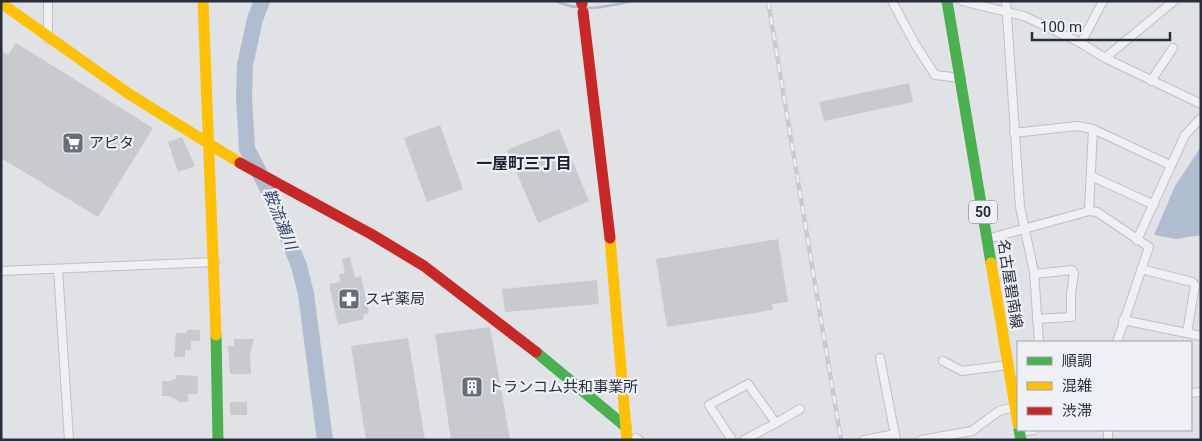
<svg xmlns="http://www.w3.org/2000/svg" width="1202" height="441" viewBox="0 0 1202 441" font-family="Roboto,'Noto Sans JP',sans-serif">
<rect width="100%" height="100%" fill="#e0e2e5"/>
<path fill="#b0bccf" d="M1201 147V235L1176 239 1154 235 1175 186Z"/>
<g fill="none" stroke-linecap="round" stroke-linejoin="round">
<path stroke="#b0bccf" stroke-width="2.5" d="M556 1C581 13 606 7 632 1"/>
<path stroke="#b0bccf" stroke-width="16" d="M262 1 255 19 245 65 244 97 247 149 271 195 299 266 306 294 325 440"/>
</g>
<g fill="#c8cacd">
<path d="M16 43 153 128 98 217 1 158V51L8 55Z"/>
<path d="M909 83 913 102 824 121 819 102Z"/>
<path d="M440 125 463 189 427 202 404 138Z"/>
<path d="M559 129 589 201 538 223 507 150Z"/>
<path d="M182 137 195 166 178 172 168 142Z"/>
<path d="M778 239 788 302 772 304 773 310 667 327 656 259Z"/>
<path d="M350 257 355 278 361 276 369 313 363 315 364 319 338 325 329 284 340 282 339 274 345 273 342 259Z"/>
<path d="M597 280 599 304 505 312 502 289Z"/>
<path d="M490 327 510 440H451L435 334Z"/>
<path d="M187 330H200V341H191V350H185V357H174L176 333H187Z"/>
<path d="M408 338 425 440H366L351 346Z"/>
<path d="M234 339H254L250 355 251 374H230L228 346H234Z"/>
<path d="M176 375 198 376V394H188V402H177V399H173L170 396H162V381H172V379H176Z"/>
<rect x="230" y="402" width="17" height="13"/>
</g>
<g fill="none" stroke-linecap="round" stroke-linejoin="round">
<g stroke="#bec0c3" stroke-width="10">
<g id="street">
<path d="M48 1V39"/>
<path d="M892 1 915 44 935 75 961 78"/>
<path d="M962 1 1024 16 1081 43 1105 58 1201 104"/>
<path d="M1006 1 1020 207 1034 272 1039 342"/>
<path d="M1081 43 1103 1"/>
<path d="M1105 58 1174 1"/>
<path d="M1151 81 1173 48"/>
<path d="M1014 133 1077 126 1093 129 1170 165"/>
<path d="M1091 176 1154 205"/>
<path d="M1089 211 1093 129"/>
<path d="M987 239 1089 211 1097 212 1149 247 1117 342"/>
<path d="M1137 240 1185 135 1201 118"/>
<path d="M58 269 69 440"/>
<path d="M1141 269 1192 282 1195 285 1187 333"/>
<path d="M1 271 215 262"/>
<path d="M1034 274 1072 270 1074 273 1071 294V317L1037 319"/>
<path d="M1123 320 1201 336"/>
<path d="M880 358 896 440"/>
<path d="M943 361 962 371 1008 365"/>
<path d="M1191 393 1201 392"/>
<path d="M776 423 800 409"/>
<path d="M1020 432 1034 430"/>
<path d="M636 438 639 440"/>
<path d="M732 440 709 405 748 384 776 423 744 440"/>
<path d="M864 440 895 434"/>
<path d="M921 440 972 431 999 411 1015 407"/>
<path d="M1108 440V430"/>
</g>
</g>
<use href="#street" stroke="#f0f0f2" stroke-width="8"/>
<g stroke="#4caf50" stroke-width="11">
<path d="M947 1 991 263"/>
<path d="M216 335 218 440"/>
<path d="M536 352 626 427"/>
<path d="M1019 430 1021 440"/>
</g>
<g stroke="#ffc107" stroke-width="11">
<path d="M203 1 216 335"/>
<path d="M1 3 129 94 240 163"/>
<path d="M610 238 627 440"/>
<path d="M991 263 1018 424"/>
</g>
<g stroke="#c62828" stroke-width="11">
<path d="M581 1 582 4"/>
<path d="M583 12 610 238"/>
<path d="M240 163 371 234 424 266 536 352"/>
</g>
<g stroke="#c9cacd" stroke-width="4.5">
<path id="rail" d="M768 1 841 440"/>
</g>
<use href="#rail" stroke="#eef0f5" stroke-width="2.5" stroke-dasharray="8" stroke-linecap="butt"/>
</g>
<defs>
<g id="supermarket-square" transform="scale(1.125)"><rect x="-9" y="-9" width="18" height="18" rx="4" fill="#696d78" stroke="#eef0f5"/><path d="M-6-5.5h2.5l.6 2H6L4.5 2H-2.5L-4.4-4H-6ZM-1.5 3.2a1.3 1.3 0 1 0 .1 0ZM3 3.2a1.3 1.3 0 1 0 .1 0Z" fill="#fff"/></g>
<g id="pharmacy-square" transform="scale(1.125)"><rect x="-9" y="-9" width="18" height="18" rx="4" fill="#696d78" stroke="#eef0f5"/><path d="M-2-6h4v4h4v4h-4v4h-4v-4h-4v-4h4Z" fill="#fff"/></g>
<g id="building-square" transform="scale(1.125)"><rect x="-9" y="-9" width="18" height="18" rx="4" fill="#696d78" stroke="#eef0f5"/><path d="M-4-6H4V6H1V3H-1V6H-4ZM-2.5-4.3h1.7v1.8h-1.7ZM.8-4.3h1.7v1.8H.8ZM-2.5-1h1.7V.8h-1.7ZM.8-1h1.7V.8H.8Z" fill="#fff"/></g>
</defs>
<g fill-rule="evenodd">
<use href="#supermarket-square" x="73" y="143"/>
<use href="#pharmacy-square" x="349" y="299"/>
<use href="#building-square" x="472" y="387"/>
</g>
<g text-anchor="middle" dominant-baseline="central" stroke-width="4.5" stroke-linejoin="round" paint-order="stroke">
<rect fill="#eef0f5" stroke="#646874" stroke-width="1" x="969" y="200.5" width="28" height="23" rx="4"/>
<g font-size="14" font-weight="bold" fill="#292e3d">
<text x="983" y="212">50</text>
</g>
<g font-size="15" fill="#292e3d" stroke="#eef0f5" text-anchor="start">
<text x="89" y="143">アピタ</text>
<text x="365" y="299">スギ薬局</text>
<text x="488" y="387">トランコム共和事業所</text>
</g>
<g font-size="15" fill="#292e3d" stroke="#eef0f5">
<text transform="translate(1010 284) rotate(81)">名古屋碧南線</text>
</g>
<g font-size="16" font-weight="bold" fill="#1b1f2e" stroke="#eef0f5">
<text x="524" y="163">一屋町三丁目</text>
</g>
<g font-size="16" font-style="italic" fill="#35486e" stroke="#eef0f5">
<text transform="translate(280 219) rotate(68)">鞍流瀬川</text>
</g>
</g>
<rect width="1202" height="441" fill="none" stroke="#292e3d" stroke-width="5"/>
<rect x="1017" y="341" width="175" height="90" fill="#eef0f5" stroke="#9fa2ab"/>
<rect x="1027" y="357" width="25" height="8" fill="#4caf50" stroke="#9fa2ab"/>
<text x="1062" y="366" font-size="15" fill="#292e3d">順調</text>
<rect x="1027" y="382" width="25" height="8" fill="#ffc107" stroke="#9fa2ab"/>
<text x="1062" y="391" font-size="15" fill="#292e3d">混雑</text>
<rect x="1027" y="407" width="25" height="8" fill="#c62828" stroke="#9fa2ab"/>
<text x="1062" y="416" font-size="15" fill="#292e3d">渋滞</text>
<path d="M1032 32v8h138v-8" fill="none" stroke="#292e3d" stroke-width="2.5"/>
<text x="1040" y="32" font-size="15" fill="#292e3d" stroke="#eef0f5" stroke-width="4" paint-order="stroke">100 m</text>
</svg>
